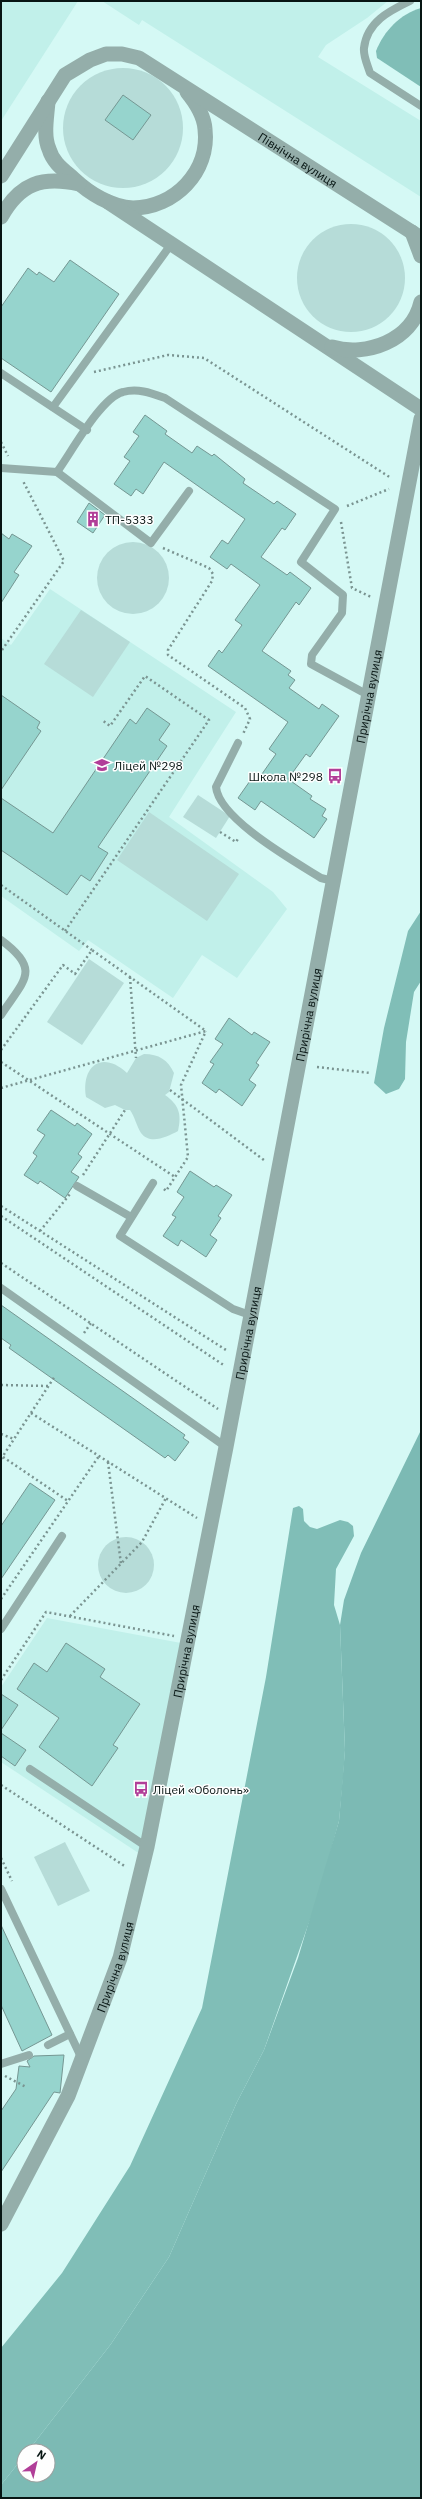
<svg xmlns="http://www.w3.org/2000/svg" width="422" height="2499" viewBox="0 0 422 2499" font-family="'IBM Plex Sans',sans-serif">
<rect width="100%" height="100%" fill="#d5f9f5"/>
<g fill="#c1f0ea">
<path d="M1 1H78L1 121Z"/>
<path d="M102 1H388L367 18 326 45 318 57 421 121V197L142 20 139 25Z"/>
<path d="M50 589 236 712 169 817 273 892 287 909 237 978 202 955 173 998 88 940 79 951 1 896V638L11 645Z"/>
<path d="M47 1618 181 1643 140 1854 1 1762V1687Z"/>
</g>
<g fill="#b6dcd8">
<circle cx="123" cy="128" r="60"/>
<circle cx="351" cy="278" r="54"/>
<circle cx="133" cy="578" r="36"/>
<path d="M81 610 130 642 93 697 44 664Z"/>
<path d="M198 795 230 816 216 838 183 817Z"/>
<path d="M149 812 239 874 207 921 117 860Z"/>
<path d="M89 959 124 983 82 1045 47 1022Z"/>
<path d="M144 1054C159 1054 168 1060 174 1073L169 1092 165 1095C179 1105 182 1114 178 1131 167 1137 150 1145 141 1133 136 1125 135 1117 130 1110H125L115 1105 105 1108 86 1097C81 1066 102 1050 127 1073L136 1058Z"/>
<circle cx="126" cy="1565" r="28"/>
<path d="M65 1842 90 1891 58 1906 34 1857Z"/>
</g>
<g fill="#80beb7">
<path d="M421 8V87L377 58 376 51C384 31 400 14 421 8Z"/>
<path d="M421 911V981L414 992 406 1042 405 1079 399 1089 386 1094 374 1083 384 1028 408 931Z"/>
<path d="M299 1506 303 1509 304 1521 310 1527 317 1529 340 1520 348 1522 353 1526 354 1536 336 1569 334 1605 340 1625 345 1750 343 1779 339 1821 318 1897 264 2050 237 2102 169 2257 111 2344 28 2451H24V2456L1 2485V2348L62 2273 130 2166 202 2008 266 1677 293 1508Z"/>
</g>
<path fill="#7cbab4" d="M421 1430V2498H1V2485L24 2456V2475H48V2451H28L111 2344 169 2257 237 2102 264 2050 298 1958 339 1821 345 1750 340 1625 344 1600 361 1553Z"/>
<g fill="#96d4cd" stroke="#759793">
<path d="M123 95 151 115 133 140 105 120Z"/>
<path d="M70 260 119 294 51 392 1 358V307L28 268 37 275 39 272 54 282Z"/>
<path d="M145 415 167 431 165 434 192 453 197 446 212 456 214 454 245 479 243 483 274 504 277 501 296 514 285 530 282 528 261 557 287 575 290 572 311 588 299 605 296 602 262 651 291 671 288 675 295 680 289 688 319 709 322 704 339 716 310 757 306 754 288 779 312 796 310 799 326 809 322 816 327 819 314 838 261 801 255 810 238 798 252 778 257 781 276 754 269 749 288 722 208 666 219 650 222 653 242 625 235 620 260 585 231 564 227 569 210 557 222 540 228 544 245 519 164 462 143 494 136 489 131 496 114 484 130 461 124 457 139 436 133 432Z"/>
<path d="M89 503 105 515 93 533 77 522Z"/>
<path d="M1 533 9 539 12 534 32 546 14 572 19 575 1 603Z"/>
<path d="M1 695 40 722 37 728 41 731 1 790Z"/>
<path d="M147 708 170 724 159 740 167 746 98 847 108 853 90 881 81 875 67 895 1 850V798L53 833 130 719 136 724Z"/>
<path d="M229 1018 252 1035 254 1032 270 1042 256 1063 259 1065 249 1080 256 1085 242 1106 219 1089 216 1093 202 1083 214 1064 210 1062 223 1044 215 1039Z"/>
<path d="M51 1110 75 1126 77 1123 92 1134 78 1154 82 1157 71 1172 79 1177 65 1198 40 1181 38 1184 24 1175 37 1156 33 1153 45 1135 37 1130Z"/>
<path d="M190 1171 214 1187 216 1185 232 1195 218 1216 221 1218 210 1235 217 1240 206 1257 181 1240 178 1246 163 1236 176 1217 172 1215 184 1197 177 1192Z"/>
<path d="M1 1305 185 1435 183 1438 189 1442 175 1461 168 1455 165 1458 9 1348 11 1345 1 1338Z"/>
<path d="M30 1483 55 1500 1 1579V1526Z"/>
<path d="M66 1643 105 1669 100 1677 140 1704 113 1745 118 1748 92 1786 39 1747 59 1718 17 1689 34 1663 47 1672Z"/>
<path d="M1 1694 18 1705 1 1730Z"/>
<path d="M1 1733 26 1750 15 1766 1 1756Z"/>
<path d="M1 1925 52 2035 22 2051 1 2005Z"/>
<path d="M64 2055 60 2093 54 2092 1 2172V2111L16 2089 19 2066 30 2067 27 2061 34 2056Z"/>
</g>
<g fill="none" stroke-linecap="round" stroke-linejoin="round">
<g stroke="#7a9491" stroke-width="2.5" stroke-dasharray="2 3" stroke-linecap="butt">
<path d="M94 372 168 355 204 358 391 478"/>
<path d="M1 442 8 456"/>
<path d="M347 506 389 489"/>
<path d="M341 522 352 588 371 597"/>
<path d="M163 548 209 568 213 574 212 581 168 650V655L245 708 250 719 243 734"/>
<path d="M2 650 64 561 23 481"/>
<path d="M220 832 236 842 239 837"/>
<path d="M1 885 92 950"/>
<path d="M65 931 209 720 145 676 110 726 102 720"/>
<path d="M130 977 136 1058"/>
<path d="M1 1050 63 965 75 974 92 950 206 1031"/>
<path d="M1 1062 175 1177"/>
<path d="M317 1067 370 1073"/>
<path d="M1 1088 206 1031"/>
<path d="M170 1090 264 1160"/>
<path d="M83 1175 125 1110"/>
<path d="M164 1189 166 1191 188 1157 181 1085 206 1031"/>
<path d="M1 1206 226 1350"/>
<path d="M1 1216 225 1366"/>
<path d="M40 1231 70 1194"/>
<path d="M1 1263 218 1409"/>
<path d="M84 1333 91 1323"/>
<path d="M1 1385 48 1386"/>
<path d="M31 1413 197 1518"/>
<path d="M1 1434 14 1439"/>
<path d="M3 1457 68 1501"/>
<path d="M1 1459 55 1376"/>
<path d="M108 1462 121 1564"/>
<path d="M1 1599 99 1456"/>
<path d="M70 1616 142 1542 166 1498"/>
<path d="M1 1680 46 1612 174 1636"/>
<path d="M1 1785 126 1867"/>
<path d="M1 1858 12 1881"/>
<path d="M5 2076 26 2087"/>
</g>
<g stroke="#94aeaa" stroke-width="8">
<path d="M410 1C389 11 367 22 364 48 363 56 368 66 370 73L421 106"/>
<path d="M1 373 87 430"/>
<path d="M53 407 172 243"/>
<path d="M1 468 57 472 151 543 189 491"/>
<path d="M57 472C71 453 101 397 123 392 138 388 151 393 165 398L335 509 301 562 343 595 342 613 312 655 311 664 368 695"/>
<path d="M238 743 216 787C219 819 294 861 321 878L333 881"/>
<path d="M1 940C42 970 24 980 1 1015"/>
<path d="M153 1183 120 1236 233 1309 250 1315"/>
<path d="M77 1186 131 1217"/>
<path d="M1 1288 226 1447"/>
<path d="M1 1629 62 1536"/>
<path d="M30 1769 147 1847"/>
<path d="M1 1889 82 2059"/>
<path d="M48 2045 70 2034"/>
<path d="M1 2064 29 2055"/>
</g>
<g stroke="#94aeaa" stroke-width="15">
<path d="M48 101C47 117 43 135 49 149 53 163 64 170 74 179 89 193 111 207 133 208 174 208 210 172 205 129 204 115 196 103 187 92"/>
<path id="s1" d="M1 176 65 75 90 60 106 54H122L139 58 421 238"/>
<path d="M108 202 421 409"/>
<path d="M1 217C20 183 42 176 79 184"/>
<path d="M412 232 421 256"/>
<path d="M332 347C366 357 412 341 421 302"/>
<path id="s2" d="M1 2224 68 2096 120 1958 147 1847 226 1447 421 419"/>
</g>
</g>
<defs>
<g id="building-bare" transform="scale(1.2)"><path d="M-4-6H4V6H1V3H-1V6H-4ZM-2.5-4.3h1.7v1.8h-1.7ZM.8-4.3h1.7v1.8H.8ZM-2.5-1h1.7V.8h-1.7ZM.8-1h1.7V.8H.8Z" fill="#b13e98" stroke="#fefefe" stroke-width="2.5" paint-order="stroke"/></g>
<g id="school-bare" transform="scale(1.2)"><path d="M0-5L7-2L0 1L-7-2ZM-4 1L0 2.5L4 1V4Q0 6-4 4Z" fill="#b13e98" stroke="#fefefe" stroke-width="2.5" paint-order="stroke"/></g>
<g id="bus-bare" transform="scale(1.2)"><path d="M-5-6H5V4H4V6H2V4H-2V6H-4V4H-5ZM-3.5-4V0h7V-4ZM-3.5 1.2v1.5H-2V1.2ZM2 1.2v1.5H3.5V1.2Z" fill="#b13e98" stroke="#fefefe" stroke-width="2.5" paint-order="stroke"/></g>
</defs>
<g fill-rule="evenodd">
<use href="#building-bare" x="93" y="519"/>
<use href="#school-bare" x="102" y="765"/>
<use href="#bus-bare" x="335" y="776"/>
<use href="#bus-bare" x="141" y="1789"/>
</g>
<g text-anchor="middle" dominant-baseline="central" stroke-width="3" stroke-linejoin="round" paint-order="stroke">
<g font-size="12" fill="#071513" stroke="#fefefe">
<text stroke="none"><textPath href="#s1" startOffset="388">Північна вулиця</textPath></text>
<text stroke="none"><textPath href="#s2" startOffset="1578">Прирічна вулиця</textPath></text>
<text stroke="none"><textPath href="#s2" startOffset="1254">Прирічна вулиця</textPath></text>
<text stroke="none"><textPath href="#s2" startOffset="930">Прирічна вулиця</textPath></text>
<text stroke="none"><textPath href="#s2" startOffset="606">Прирічна вулиця</textPath></text>
<text stroke="none"><textPath href="#s2" startOffset="282">Прирічна вулиця</textPath></text>
</g>
<g font-size="12" fill="#071513" stroke="#fefefe" text-anchor="start">
<text x="105" y="519">ТП-5333</text>
<text x="114" y="765">Ліцей №298</text>
<text x="323" y="776" text-anchor="end">Школа №298</text>
<text x="153" y="1789">Ліцей «Оболонь»</text>
</g>
</g>
<rect width="422" height="2499" fill="none" stroke="#071513" stroke-width="4"/>
<g transform="translate(36 2463) rotate(34)"><circle r="19" fill="#fefefe" stroke="#9ba1a0"/>
<path d="M0-3L7 15L0 10L-7 15Z" fill="#b13e98"/>
<text y="-6" font-size="11" font-weight="bold" text-anchor="middle" fill="#071513">N</text>
</g>
</svg>
